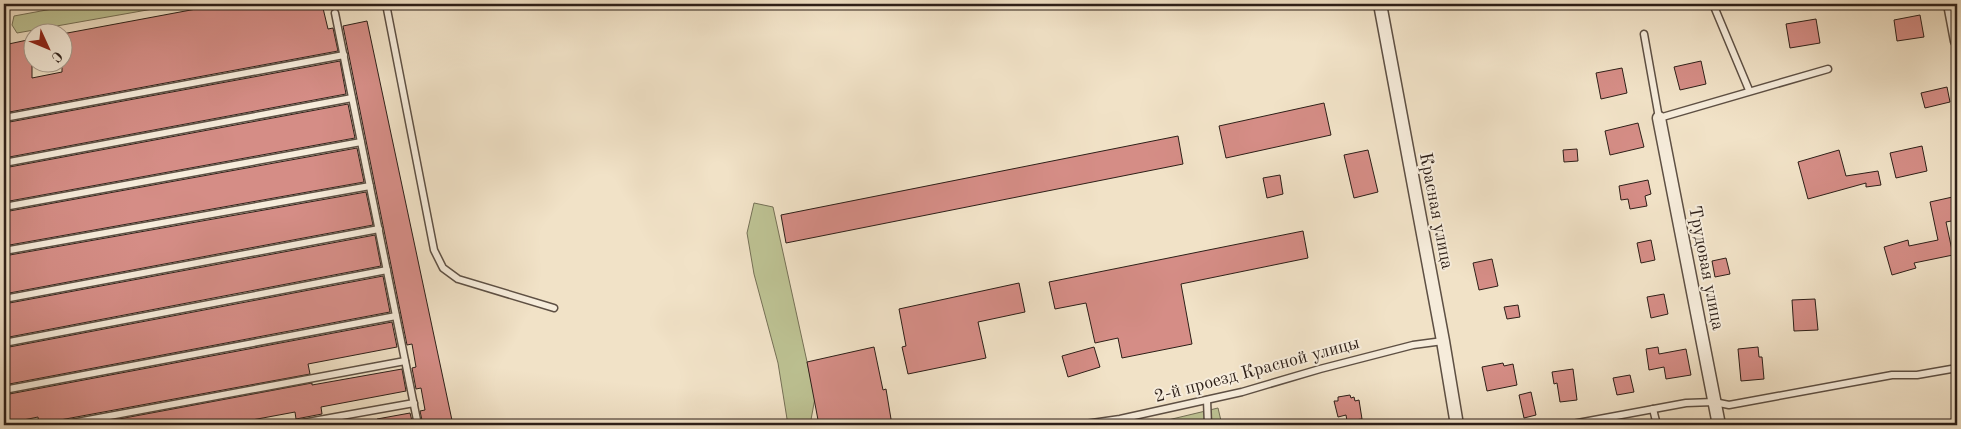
<svg xmlns="http://www.w3.org/2000/svg" width="1961" height="429" viewBox="0 0 1961 429" font-family="'Old Standard TT',serif">
<rect width="100%" height="100%" fill="#f1e2c7"/>
<filter id="stains"><feTurbulence type="fractalNoise" baseFrequency=".004" numOctaves="4"/><feColorMatrix values="0 0 0 0 .2 0 0 0 0 .09 0 0 0 0 .02 0 0 0 .5 -.17"/></filter>
<radialGradient id="worn" r=".72"><stop offset=".6" stop-color="#630" stop-opacity="0"/><stop offset="1" stop-color="#630" stop-opacity=".3"/></radialGradient>
<g fill="#bdc293" stroke="#757056">
<path d="M79 4H181L17 33 12 25 14 16Z"/>
<path d="M754 203 773 207 815 398 810 425H788L778 363 754 274 747 233Z"/>
<path d="M1218 408 1222 425H1147Z"/>
</g>
<g fill="#d58d86" stroke="#2d1f18">
<path d="M223 4H322L328 29 333 28 338 51 4 113V45L32 39V78L62 72V34Z"/>
<path d="M1920 15 1924 37 1897 41 1894 20Z"/>
<path d="M1816 19 1820 43 1790 48 1786 24Z"/>
<path d="M367 21 453 425H423L420 411 425 410 421 388 416 389 412 368 416 367 412 344 407 345 343 26Z"/>
<path d="M340 61 346 94 4 158V123Z"/>
<path d="M1701 61 1706 84 1680 90 1674 67Z"/>
<path d="M1622 68 1627 93 1601 99 1596 73Z"/>
<path d="M1947 87 1950 102 1925 108 1921 93Z"/>
<path d="M1324 103 1331 135 1226 158 1219 126Z"/>
<path d="M348 104 355 138 4 202V168Z"/>
<path d="M1638 123 1644 147 1610 155 1605 131Z"/>
<path d="M1178 136 1183 164 786 243 781 215Z"/>
<path d="M1922 146 1927 171 1896 178 1890 153Z"/>
<path d="M357 148 364 182 4 246V212Z"/>
<path d="M1577 149 1578 161 1564 162 1563 150Z"/>
<path d="M1368 150 1378 192 1354 198 1344 155Z"/>
<path d="M1839 150 1846 176 1878 171 1881 185 1866 187V183L1808 199 1798 162Z"/>
<path d="M1280 175 1283 194 1267 198 1263 178Z"/>
<path d="M1648 180 1651 194 1645 196 1647 206 1630 209 1628 199 1621 200 1619 186Z"/>
<path d="M366 192 373 225 4 294V256Z"/>
<path d="M1957 196V220L1946 222 1953 255 1914 263 1916 268 1892 275 1884 247 1908 240 1909 246 1938 240 1930 202Z"/>
<path d="M1303 231 1308 258 1181 284 1192 344 1122 358 1118 338 1095 343 1086 303 1055 309 1049 282Z"/>
<path d="M375 235 381 266 4 338V304Z"/>
<path d="M1651 240 1655 260 1641 263 1637 243Z"/>
<path d="M1726 258 1730 274 1715 277 1712 261Z"/>
<path d="M1492 259 1498 286 1479 290 1473 263Z"/>
<path d="M383 276 390 312 4 385V348Z"/>
<path d="M1019 283 1025 312 978 322 986 358 908 374 902 347 906 346 899 309Z"/>
<path d="M1664 294 1668 314 1651 318 1647 297Z"/>
<path d="M1815 299 1818 330 1794 331 1792 300Z"/>
<path d="M1518 305 1520 317 1507 319 1504 307Z"/>
<path d="M392 322 397 347 308 364 310 374 60 420 56 425H39L38 417 4 424V395Z"/>
<path d="M874 347 883 390 886 389 892 425H819L807 362Z"/>
<path d="M1094 347 1100 367 1068 377 1062 356Z"/>
<path d="M1658 347 1659 354 1686 349 1691 375 1666 379 1664 367 1649 370 1646 349Z"/>
<path d="M1758 347 1759 357H1762L1764 379 1741 381 1738 349Z"/>
<path d="M1503 363 1504 366 1513 364 1517 385 1487 391 1482 367Z"/>
<path d="M402 369 406 391 321 407 322 414 296 419 295 412 225 425H87L312 383V385Z"/>
<path d="M1573 369 1577 400 1560 402 1557 383 1554 384 1552 372Z"/>
<path d="M1630 375 1634 392 1617 395 1613 378Z"/>
<path d="M1531 392 1536 415 1524 418 1519 395Z"/>
<path d="M1350 395 1351 398 1354 397 1355 401 1359 400 1362 419 1347 421 1346 415 1338 417 1334 401H1338V397Z"/>
<path d="M410 413 413 425H377V419Z"/>
</g>
<g fill="none" stroke-linecap="round" stroke-linejoin="round">
<g stroke="#5e5044" stroke-width="9">
<g id="lane">
<path d="M386 4 434 250 443 268 458 279 554 308"/>
<path d="M1713 4 1749 90"/>
<path d="M335 13 418 425"/>
<path d="M1644 34 1659 118 1828 69"/>
<path d="M4 118 344 55"/>
<path d="M4 163 352 98"/>
<path d="M4 207 361 142"/>
<path d="M4 251 370 186"/>
<path d="M4 299 379 229"/>
<path d="M4 343 387 270"/>
<path d="M4 390 396 316"/>
<path d="M1207 400 1208 425"/>
<path d="M1653 409 1657 425"/>
<path d="M61 425 405 361"/>
<path d="M291 425 414 403"/>
<path d="M1078 425 1120 419 1242 392 1320 369 1413 345 1443 341"/>
<path d="M1567 425 1686 403 1714 402 1729 405 1892 375H1917L1957 368"/>
</g>
</g>
<g stroke="#5e5044" stroke-width="15">
<g id="street">
<path d="M1380 4 1443 341 1457 425"/>
<path d="M1950 4 1957 41"/>
<path d="M1659 118 1719 425"/>
</g>
</g>
<use href="#lane" stroke="#f6ecdb" stroke-width="6"/>
<use href="#street" stroke="#f6ecdb" stroke-width="12"/>
</g>
<g text-anchor="middle" dominant-baseline="central" stroke-width="4" stroke-linejoin="round" paint-order="stroke">
<g font-size="18" fill="#2d1f18" stroke="#f6ecdb">
<text transform="translate(1436 211) rotate(79)">Красная улица</text>
<text transform="translate(1706 268) rotate(79)">Трудовая улица</text>
<text transform="translate(1257 370) rotate(-15)">2-й проезд Красной улицы</text>
</g>
</g>
<rect width="1961" height="429" fill="none" stroke="#f1e2c7" stroke-width="20"/>
<rect x="5" y="5" width="1951" height="419" fill="none" stroke="#2d1f18" stroke-width="2.5"/>
<rect x="10" y="10" width="1941" height="409" fill="none" stroke="#2d1f18"/>
<g transform="translate(48 48) rotate(134)"><circle r="24" fill="#f6ecdb" stroke="#a69a8d"/>
<path d="M0-4L9 19L0 12L-9 19Z" fill="#8f2418"/>
<text y="-8" font-size="14" font-weight="bold" text-anchor="middle" fill="#2d1f18">С</text>
</g>
<rect width="100%" height="100%" filter="url(#stains)"/>
<rect width="100%" height="100%" fill="url(#worn)"/>
</svg>
